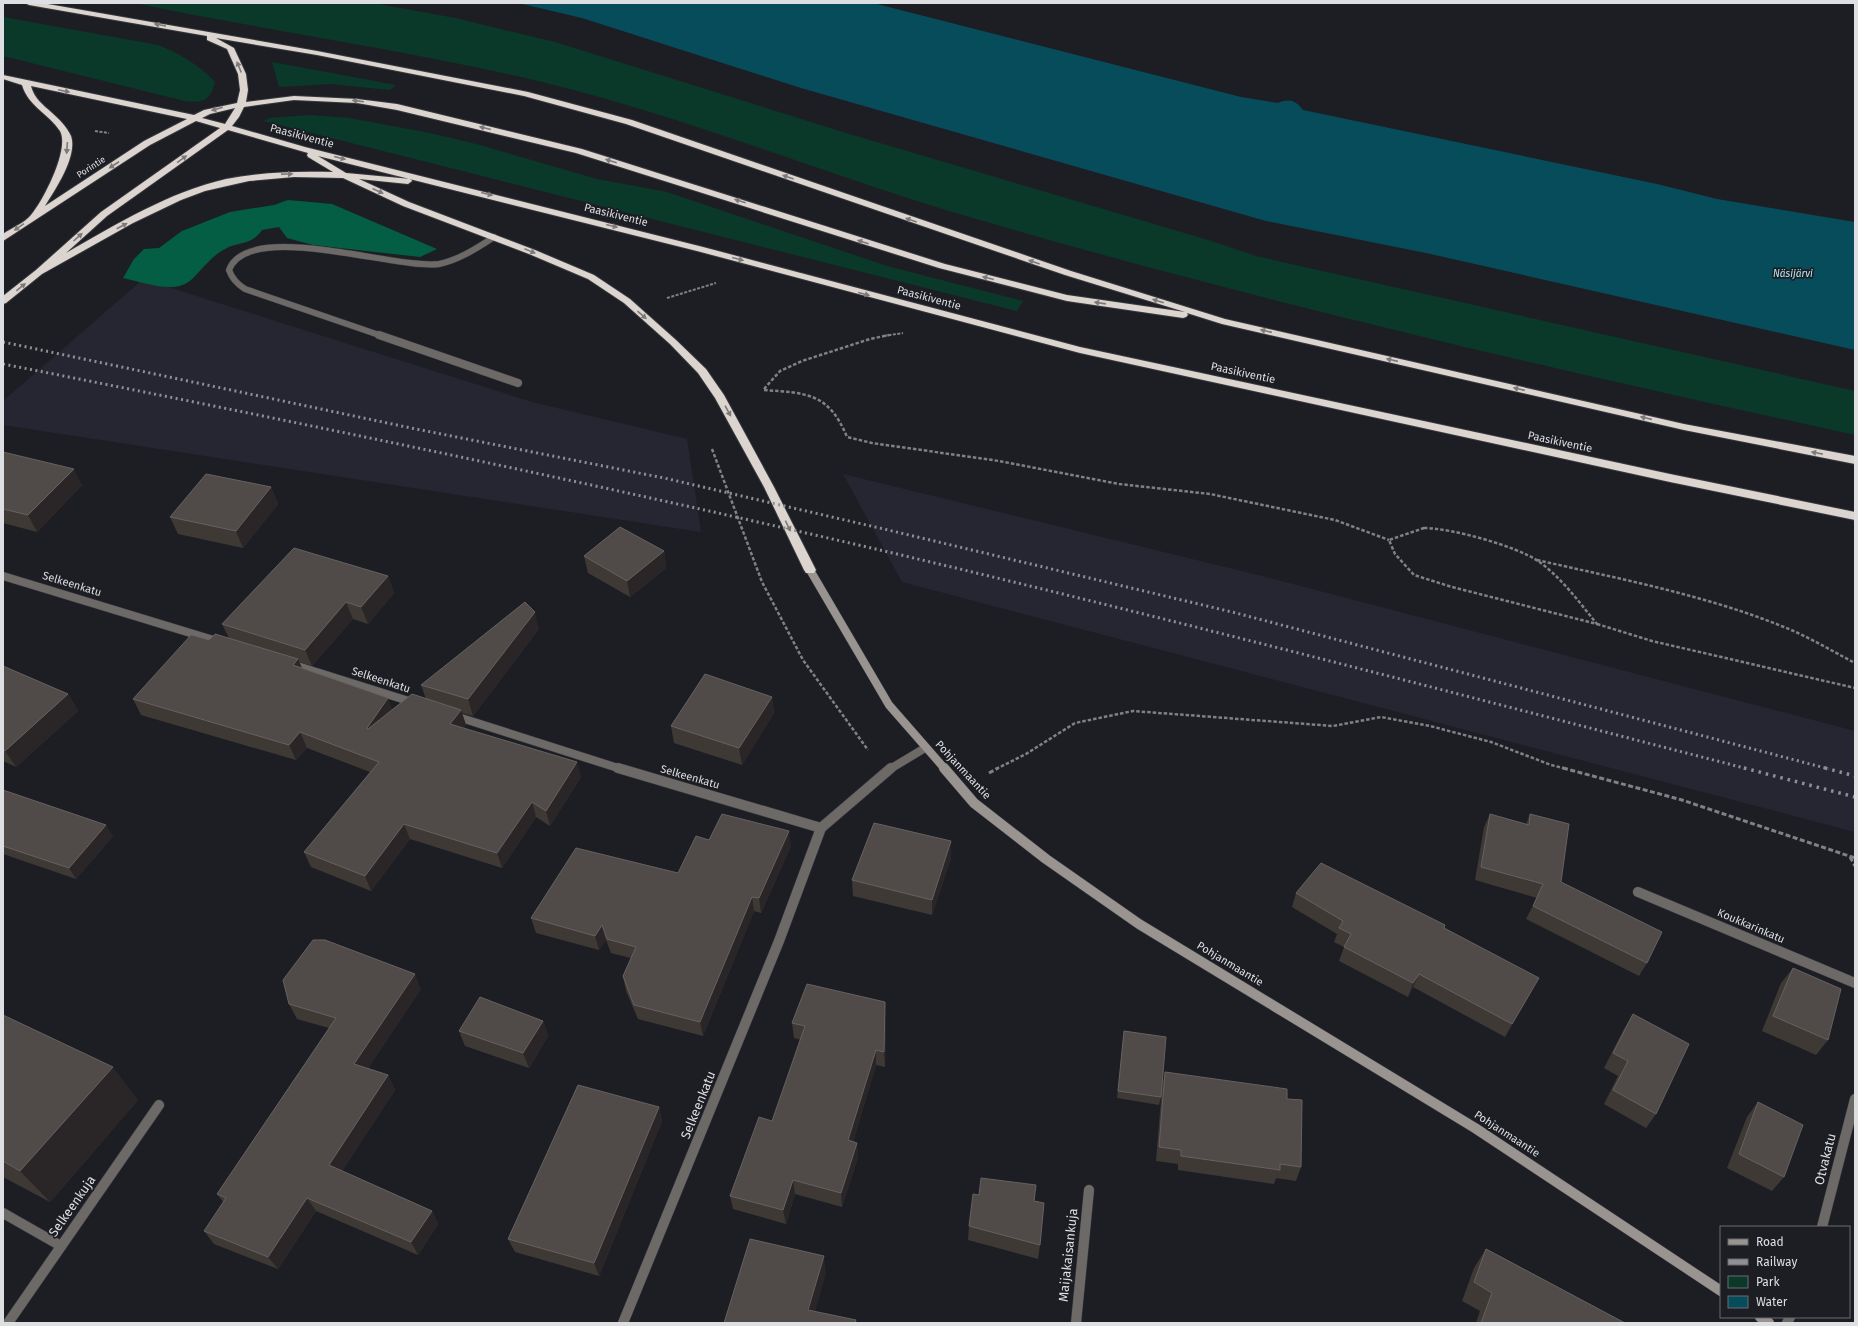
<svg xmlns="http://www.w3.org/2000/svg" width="1858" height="1326" viewBox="0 0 1858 1326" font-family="'Fira Sans',sans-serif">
<rect width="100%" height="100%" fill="#1d1e24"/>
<g fill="#252632">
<path d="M141 281 171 288 532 402 687 439 701 532 3 425V401Z"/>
<path d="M843 474 1262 576 1855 731V832L902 582Z"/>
</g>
<g fill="#0b3929">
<path d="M135 3H373L455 18 555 42 846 133 1208 240 1256 256 1855 391V435C1562 371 1268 304 980 220 834 178 694 119 546 83 411 50 272 32 135 3Z"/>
<path d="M3 17 158 45C179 53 199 65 215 82 211 99 203 104 185 101L3 56Z"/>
<path d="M272 62 396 85 390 90 330 84 279 87Z"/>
<path d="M309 115 349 118 430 133 476 144 597 179 667 192 887 266 1023 301 1017 311 264 121 269 118Z"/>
</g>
<path fill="#045e43" d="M288 200 332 204 437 249 420 257 313 245 287 238 279 227 262 230C251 246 240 241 225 249 211 256 202 270 191 280 174 295 143 282 123 278L134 259 144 249 159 248 182 231 230 212 274 205Z"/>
<path fill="#064c5b" d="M518 3H873L1241 97 1278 103C1290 98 1296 101 1303 110L1657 184 1717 199 1855 222V350L1426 253 1266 221 801 88 582 18Z"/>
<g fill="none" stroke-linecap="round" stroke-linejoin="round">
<g stroke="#38393f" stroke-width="7">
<path id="lane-far2" d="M382 336 245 289C237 284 232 279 229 270 248 219 397 270 439 264 459 260 477 248 494 237"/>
</g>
<g stroke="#38393f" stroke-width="9">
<path id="lane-far1" d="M379 335 518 383"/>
</g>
<g stroke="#38393f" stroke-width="11">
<path id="lane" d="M3 1213 61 1246"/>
</g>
<g stroke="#38393f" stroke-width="9">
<g id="street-far1">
<path d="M3 576 220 642"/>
<path d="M291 664 415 703"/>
<path d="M455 716 621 769"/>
<path d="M890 769 925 748"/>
</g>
</g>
<g stroke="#38393f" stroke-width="11">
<g id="street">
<path d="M618 768 821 828 779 941 623 1323"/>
<path d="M821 828 891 768"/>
<path d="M1638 892 1855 983"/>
<path d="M1822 1227 1855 1099"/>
<path d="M8 1323 159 1105"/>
<path d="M1076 1323 1089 1190"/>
<path d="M1787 1323 1790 1317"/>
</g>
</g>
<g stroke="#38393f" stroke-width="9">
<path id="secondary-far1" d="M810 570 889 705 945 769"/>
</g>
<g stroke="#38393f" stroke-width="11">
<g id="secondary">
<path d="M944 768 974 803 1046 859 1139 924 1475 1128 1721 1291"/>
<path d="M1760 1317 1769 1323"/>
</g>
</g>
<g stroke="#38393f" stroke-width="2">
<path id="highway" d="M25 3H42L317 51 528 92 632 120 1071 271 1225 319 1684 424 1855 456V464L1684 430 1222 324 1187 313 1188 315 1186 317 1183 318 1067 301 939 268 576 153 397 110 357 103 294 100 244 107 239 117 232 126 305 147 703 247 1080 347 1670 474 1855 512V520L1670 482 1080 353 697 251 318 156 346 173 411 179 412 181 408 184 359 179 409 202 535 250 594 275 630 299 676 340 706 369 724 395 774 487 816 570 814 573H806L804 570 764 487 715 398 698 373 670 344 624 303 588 279 529 254 403 206 343 178 294 177 249 181 205 191 181 200 133 223 42 274 6 303 3 304V296L36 270 101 212 220 128 196 121 150 145 3 241V234C11 228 25 223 31 215 43 201 70 149 60 131 49 114 28 106 22 85L3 79V75L194 115 204 110 237 103 240 90 238 74 227 49 207 40V36L29 5ZM216 38 317 55 524 96 626 124 1065 275 1185 312 1067 295 945 264 582 149 397 104 357 99 294 96 246 102 248 90 246 74 234 48ZM31 86 187 119 144 141 45 206C55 190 78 156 71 136 67 127 59 119 51 112 43 105 34 98 31 86ZM235 108 225 124 202 118 210 114ZM228 130 308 153 307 155 308 157 333 172C297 171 261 172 226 179 169 192 117 224 66 253L107 216Z"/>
</g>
<g stroke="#808186" stroke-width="2" stroke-dasharray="3 1.5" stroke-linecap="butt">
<path d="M95 131 109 133"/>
<path d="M667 298 716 283"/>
<path d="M884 336 903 333"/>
</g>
<g stroke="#808186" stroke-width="2.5" stroke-dasharray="3.5 2" stroke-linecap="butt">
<path d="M764 389 780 371 802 361 870 339 889 335"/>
<path d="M764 390C807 393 829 393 847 437L872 443 999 461 1119 484 1210 494 1335 520 1389 540"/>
<path d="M712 449 762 582 803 660 868 750"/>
<path d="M1424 528C1451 528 1516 546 1538 561 1561 577 1579 602 1597 624L1452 587 1414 575 1395 554 1389 540Z"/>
<path d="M1537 560C1620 579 1705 595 1784 627 1809 637 1832 651 1855 663"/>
<path d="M1597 624 1652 641 1855 688"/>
<path d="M996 769 1026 754 1075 723 1133 711 1333 726 1381 717 1430 726 1491 742 1551 765 1567 769"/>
</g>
<g stroke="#808186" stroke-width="3" stroke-dasharray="5 2.5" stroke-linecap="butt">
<path d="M1563 768 1682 800 1855 858"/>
<path d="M989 773 998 768"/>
<path d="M1850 857 1855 866"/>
</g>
<use href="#lane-far2" stroke="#6c6967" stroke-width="6"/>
<use href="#lane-far1" stroke="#6c6967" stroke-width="8"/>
<use href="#lane" stroke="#6c6967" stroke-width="10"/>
<use href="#street-far1" stroke="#6c6967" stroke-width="8"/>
<use href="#street" stroke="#6c6967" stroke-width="10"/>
<use href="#secondary-far1" stroke="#999490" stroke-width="8"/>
<use href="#secondary" stroke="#999490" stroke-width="10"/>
<use href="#highway" fill="#dcd4ce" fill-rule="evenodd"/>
<g stroke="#8f9095" stroke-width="3" stroke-dasharray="2 3.5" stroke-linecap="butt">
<path d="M3 342 411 428 664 478 888 530 1232 612 1829 769"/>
<path d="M3 364C303 423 603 485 901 555 1184 622 1466 696 1748 769"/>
</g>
<g stroke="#8f9095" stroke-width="3.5" stroke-dasharray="2.5 5" stroke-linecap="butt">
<path d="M1744 768 1855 797"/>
<path d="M1825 768 1855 776"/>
</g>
</g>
<g fill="#3f3936">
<path d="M3 452 82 485 37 532 3 523Z"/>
<path d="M271 487 278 504 243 548 178 534 170 517Z"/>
<path d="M664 551 666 568 630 597 588 573 584 556Z"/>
<path d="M388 576 394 593 368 624 353 619 312 666 299 662 302 668 392 710 426 699 421 685 539 629 473 716 462 713 466 725 464 728 581 777 550 826 536 817 502 868 410 839 371 891 311 867 304 852 370 772 307 748 296 760 141 715 133 699 209 640 229 638 222 624Z"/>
<path d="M3 666 68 694 78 711 16 767 3 761Z"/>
<path d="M772 697 774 713 742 765 674 743 671 726Z"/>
<path d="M3 790 113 836 76 879 3 854Z"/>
<path d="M1490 814 1526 824 1530 814 1561 882 1647 963 1639 976 1526 919 1537 898 1475 880 1484 827Z"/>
<path d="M709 840 791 846 761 913 754 911 703 1036 638 1019 626 991 623 976 631 958 611 953 606 940 599 950 536 933 531 918 678 873Z"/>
<path d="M951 858 932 915 853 896 852 880Z"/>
<path d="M1296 893 1444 928 1532 991 1505 1037 1413 987 1408 997 1339 961 1344 947 1334 942 1337 934 1292 907Z"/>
<path d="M1793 968 1828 1040 1816 1055 1762 1031 1781 983Z"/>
<path d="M421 989 368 1068 388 1075 395 1090 342 1171 432 1211 438 1224 418 1255 316 1211 278 1269 214 1244 204 1231 223 1202 217 1194 329 1028 297 1019 289 1004Z"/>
<path d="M885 1002 886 1017 885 1067 876 1065 853 1142 857 1143 858 1157 842 1207 795 1194 786 1224 733 1209 730 1196 772 1121 801 1040 794 1038 792 1023Z"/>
<path d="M1633 1014 1656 1114 1646 1128 1604 1104 1618 1076 1604 1068 1624 1029Z"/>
<path d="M3 1015 138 1100 50 1202 3 1177Z"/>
<path d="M543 1021 548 1036 529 1068 465 1046 459 1031Z"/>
<path d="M1124 1031 1161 1097 1159 1105 1117 1098Z"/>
<path d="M1165 1072 1287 1099 1301 1167 1296 1181 1276 1178 1274 1184 1178 1170V1164L1156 1161 1162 1087Z"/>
<path d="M1758 1102 1784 1177 1772 1191 1727 1168 1747 1117Z"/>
<path d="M659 1107 662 1121 599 1276 515 1252 508 1239Z"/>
<path d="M1034 1201 1040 1245 1038 1259 968 1240 969 1226Z"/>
<path d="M1486 1249 1625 1323H1476L1480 1311 1462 1301 1474 1268Z"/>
</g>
<g fill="#2a2627">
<path d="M74 469 82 485 37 532 28 515Z"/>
<path d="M271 487 278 504 243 548 236 531Z"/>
<path d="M664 551 666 568 630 597 627 581Z"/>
<path d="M388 576 394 593 368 624 361 607Z"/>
<path d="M346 602 353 619 312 666 305 650Z"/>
<path d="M535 612 539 629 473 716 468 699Z"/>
<path d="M298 659 305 675 293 665Z"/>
<path d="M68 694 78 711 16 767 5 751Z"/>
<path d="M772 697 774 713 742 765 739 748Z"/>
<path d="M388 698 394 714 373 743 367 728Z"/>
<path d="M461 710 466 725 455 740 450 724Z"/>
<path d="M300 732 307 748 296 760 289 745Z"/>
<path d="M577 762 581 777 550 826 546 811Z"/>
<path d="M532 802 536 817 502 868 497 853Z"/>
<path d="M404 824 410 839 371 891 365 876Z"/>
<path d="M106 825 113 836 76 879 69 868Z"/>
<path d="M789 831 791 846 761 913 759 898Z"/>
<path d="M951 841V858L932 915V900Z"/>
<path d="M752 897 754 911 703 1036 700 1022Z"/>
<path d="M602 925 606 940 599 950 595 936Z"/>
<path d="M415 974 421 989 362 1078 354 1064Z"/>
<path d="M1419 974 1413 987 1408 997 1413 983Z"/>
<path d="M1539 978 1532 991 1505 1037 1512 1024Z"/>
<path d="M885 1002 886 1017 885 1067 884 1052Z"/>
<path d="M543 1021 548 1036 529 1068 523 1053Z"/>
<path d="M876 1050V1065L849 1155 848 1140Z"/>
<path d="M113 1067 138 1100 50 1202 20 1171Z"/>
<path d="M388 1075 395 1090 337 1179 329 1165Z"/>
<path d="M659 1107 662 1121 599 1276 594 1263Z"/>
<path d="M857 1143 858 1157 842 1207 841 1193Z"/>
<path d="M793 1180 795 1194 786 1224 783 1210Z"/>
<path d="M307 1198 316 1211 278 1269 268 1257Z"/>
<path d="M432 1211 438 1224 418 1255 411 1242Z"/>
<path d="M824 1256 826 1273 812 1323 808 1310Z"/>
</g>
<g fill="#504a49" stroke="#666261">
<path d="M3 452 74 469 28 515 3 509Z"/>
<path d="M206 474 271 487 236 531 170 517Z"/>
<path d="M620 527 664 551 627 581 584 556Z"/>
<path d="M294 548 388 576 361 607 346 602 305 650 222 624Z"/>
<path d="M525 602 535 612 468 699 421 685Z"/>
<path d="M215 634 298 659 293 665 388 698 367 728 368 729 412 694 461 710 450 724 577 762 546 811 532 802 497 853 404 824 365 876 304 852 379 762 300 732 289 745 133 699 191 635 209 640Z"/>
<path d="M3 666 68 694 5 751 3 750Z"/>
<path d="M705 674 772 697 739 748 671 726Z"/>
<path d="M3 790 106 825 69 868 3 846Z"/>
<path d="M722 814 789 831 759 898 752 897 700 1022 634 1005 623 976 636 947 607 939 602 925 595 936 531 918 576 848 678 873 696 836 709 840Z"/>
<path d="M1490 814 1529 825 1530 814 1569 824 1561 882 1662 932 1647 963 1533 906 1543 884 1481 867Z"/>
<path d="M874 823 951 841 932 900 852 880Z"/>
<path d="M1321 863 1445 925 1444 928 1539 978 1512 1024 1419 974 1413 983 1344 947 1351 934 1339 928 1343 921 1296 893Z"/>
<path d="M313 940H325L415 974 354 1064 388 1075 329 1165 432 1211 411 1242 307 1198 268 1257 204 1231 226 1198 217 1194 336 1018 289 1004 283 980Z"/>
<path d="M1793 968 1841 989 1828 1040 1773 1016Z"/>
<path d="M807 984 885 1002 884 1052 876 1050 848 1140 857 1143 841 1193 793 1180 783 1210 730 1196 759 1117 772 1121 805 1026 792 1023Z"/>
<path d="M480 997 543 1021 523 1053 459 1031Z"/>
<path d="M1633 1014 1689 1044 1656 1114 1613 1090 1628 1061 1613 1053Z"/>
<path d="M3 1015 113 1067 20 1171 3 1161Z"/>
<path d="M1124 1031 1166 1037 1161 1097 1118 1091Z"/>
<path d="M1165 1072 1287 1089V1099L1302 1100 1301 1167 1280 1164V1170L1181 1156V1150L1159 1147Z"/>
<path d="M578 1085 659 1107 594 1263 508 1239Z"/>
<path d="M1758 1102 1803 1125 1784 1177 1739 1154Z"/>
<path d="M981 1178 1036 1185 1034 1201 1044 1203 1040 1245 969 1226 973 1194 979 1195Z"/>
<path d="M750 1239 824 1256 808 1310 856 1320 855 1323H724Z"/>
<path d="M1486 1249 1625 1323H1481L1492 1293 1474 1282Z"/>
</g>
<defs><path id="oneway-solid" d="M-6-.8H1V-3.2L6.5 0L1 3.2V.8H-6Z"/></defs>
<g fill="#7c7979">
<use href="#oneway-solid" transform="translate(160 25) rotate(-170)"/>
<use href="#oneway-solid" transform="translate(239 67) rotate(-112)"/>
<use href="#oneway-solid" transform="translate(64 91) rotate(12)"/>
<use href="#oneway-solid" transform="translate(358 101) rotate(-173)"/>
<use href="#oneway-solid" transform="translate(217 109) rotate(164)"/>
<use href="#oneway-solid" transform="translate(485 128) rotate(-166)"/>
<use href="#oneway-solid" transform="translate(67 148) rotate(94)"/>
<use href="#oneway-solid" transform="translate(340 158) rotate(14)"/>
<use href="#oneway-solid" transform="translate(182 159) rotate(-36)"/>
<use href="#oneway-solid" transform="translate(611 161) rotate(-163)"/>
<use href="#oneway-solid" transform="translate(114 165) rotate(147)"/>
<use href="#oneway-solid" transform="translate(287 174) rotate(-1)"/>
<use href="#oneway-solid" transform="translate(788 177) rotate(-161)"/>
<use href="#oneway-solid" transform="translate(378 191) rotate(24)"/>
<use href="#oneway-solid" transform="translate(487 194) rotate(14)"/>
<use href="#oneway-solid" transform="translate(740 201) rotate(-162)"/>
<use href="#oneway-solid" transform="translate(911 220) rotate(-161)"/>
<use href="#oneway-solid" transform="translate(122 226) rotate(-28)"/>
<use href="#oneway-solid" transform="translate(612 226) rotate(14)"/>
<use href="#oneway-solid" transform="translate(19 227) rotate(146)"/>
<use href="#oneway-solid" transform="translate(78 237) rotate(-42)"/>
<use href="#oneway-solid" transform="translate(863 242) rotate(-162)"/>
<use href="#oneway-solid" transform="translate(530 251) rotate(22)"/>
<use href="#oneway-solid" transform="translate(738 259) rotate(15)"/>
<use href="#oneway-solid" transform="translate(1034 262) rotate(-161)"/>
<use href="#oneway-solid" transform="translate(988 278) rotate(-166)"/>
<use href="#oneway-solid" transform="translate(21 287) rotate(-39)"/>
<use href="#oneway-solid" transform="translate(864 294) rotate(15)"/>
<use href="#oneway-solid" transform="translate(1158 301) rotate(-163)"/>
<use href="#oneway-solid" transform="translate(1100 303) rotate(-172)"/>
<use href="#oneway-solid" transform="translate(642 315) rotate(41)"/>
<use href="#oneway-solid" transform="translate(1266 331) rotate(-167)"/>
<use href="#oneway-solid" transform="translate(1392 360) rotate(-167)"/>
<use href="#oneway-solid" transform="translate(1519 389) rotate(-167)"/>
<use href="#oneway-solid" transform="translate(728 411) rotate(61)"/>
<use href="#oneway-solid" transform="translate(1646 418) rotate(-167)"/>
<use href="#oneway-solid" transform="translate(1817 453) rotate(-169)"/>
<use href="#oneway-solid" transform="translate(788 526) rotate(64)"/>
</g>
<g text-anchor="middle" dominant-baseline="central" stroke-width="3.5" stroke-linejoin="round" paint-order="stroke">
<g font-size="9" fill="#dedfe3" stroke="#1d1e24">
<text transform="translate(91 167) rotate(-33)">Porintie</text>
</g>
<g font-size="10" font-style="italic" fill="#b4e8f7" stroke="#1d1e24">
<text x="1793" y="274">Näsijärvi</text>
</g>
<g font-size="11" fill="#dedfe3" stroke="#1d1e24">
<text transform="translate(302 136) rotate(15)">Paasikiventie</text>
<text transform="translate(616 215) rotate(14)">Paasikiventie</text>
<text transform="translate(929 298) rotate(15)">Paasikiventie</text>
<text transform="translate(1243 373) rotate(12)">Paasikiventie</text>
<text transform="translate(1560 442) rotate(12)">Paasikiventie</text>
<text transform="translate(72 584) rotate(17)">Selkeenkatu</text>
<text transform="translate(381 680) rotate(18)">Selkeenkatu</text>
<text transform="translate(963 770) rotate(47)">Pohjanmaantie</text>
<text transform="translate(690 777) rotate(16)">Selkeenkatu</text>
<text transform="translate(1751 926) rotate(23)">Koukkarinkatu</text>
<text transform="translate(1230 964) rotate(31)">Pohjanmaantie</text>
<text transform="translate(1507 1134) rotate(33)">Pohjanmaantie</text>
</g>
<g font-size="13" fill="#dedfe3" stroke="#1d1e24">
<text transform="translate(698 1105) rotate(-68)">Selkeenkatu</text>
<text transform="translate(1825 1159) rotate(-76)">Otvakatu</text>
<text transform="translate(72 1206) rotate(-55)">Selkeenkuja</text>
<text transform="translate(1068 1255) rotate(-84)">Maijakaisankuja</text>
</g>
</g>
<rect width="1858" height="1326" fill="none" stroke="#dedfe3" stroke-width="8"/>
<rect x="1720" y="1226" width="130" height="92" fill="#1d1e24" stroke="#6a6b70"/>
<rect x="1728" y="1239" width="20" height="6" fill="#999490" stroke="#6a6b70"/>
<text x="1756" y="1246" font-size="12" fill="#dedfe3">Road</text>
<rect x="1728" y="1259" width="20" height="6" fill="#8f9095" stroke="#6a6b70"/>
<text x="1756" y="1266" font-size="12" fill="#dedfe3">Railway</text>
<rect x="1728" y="1276" width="20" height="12" fill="#0b3929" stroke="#6a6b70"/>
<text x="1756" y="1286" font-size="12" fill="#dedfe3">Park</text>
<rect x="1728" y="1296" width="20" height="12" fill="#064c5b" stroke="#6a6b70"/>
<text x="1756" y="1306" font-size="12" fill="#dedfe3">Water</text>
</svg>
